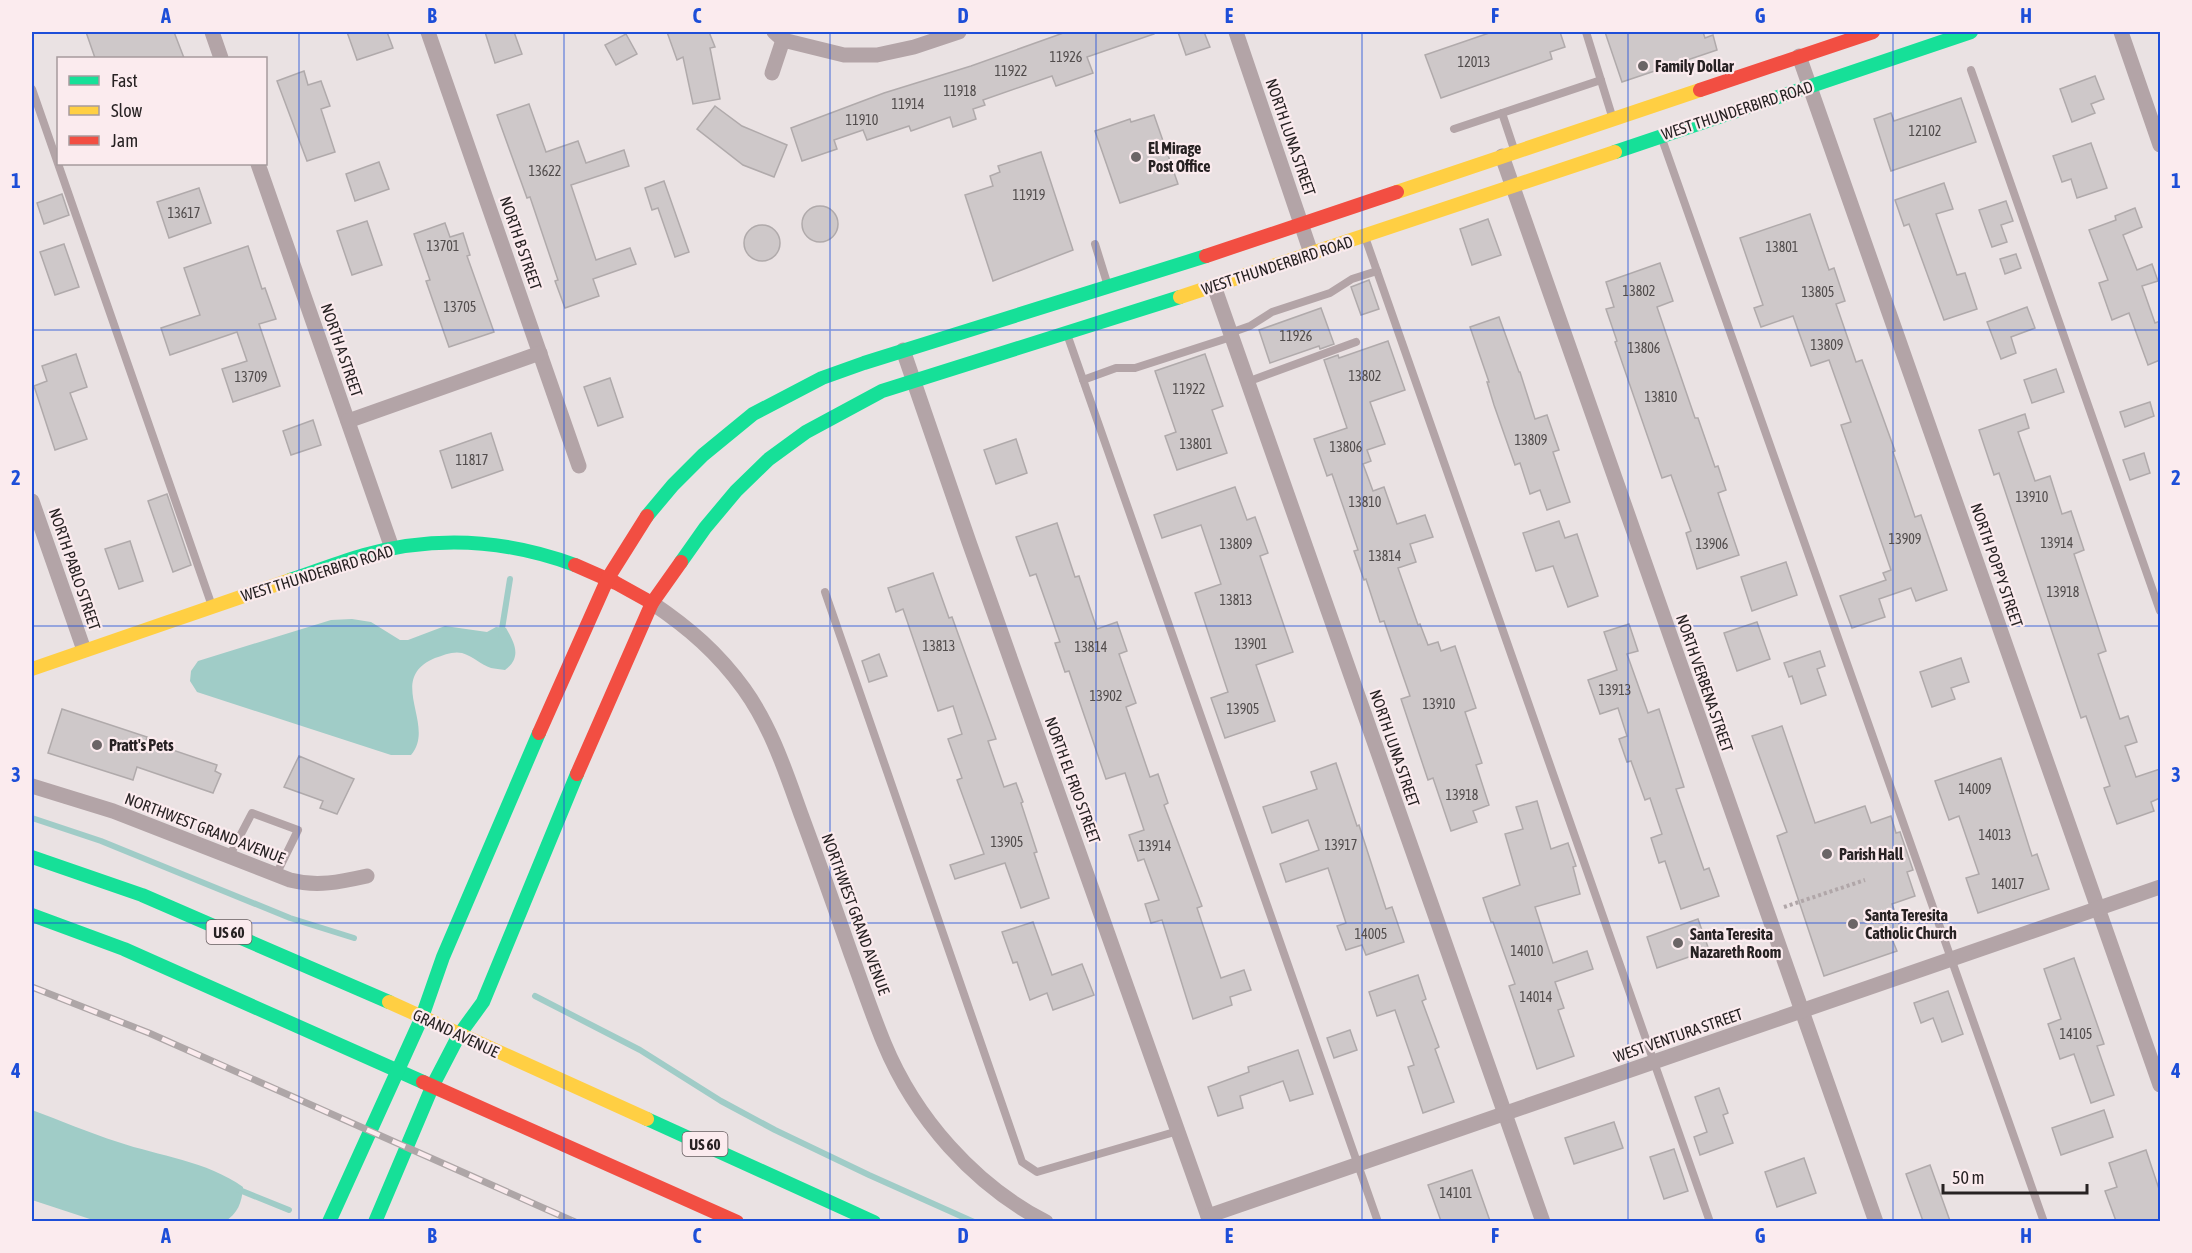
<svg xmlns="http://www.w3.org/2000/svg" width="2192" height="1253" viewBox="0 0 2192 1253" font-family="'Asap Condensed',sans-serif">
<rect width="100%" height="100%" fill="#eae2e3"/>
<g fill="#a0ccc7">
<path d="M352 619 371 622 400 640H408L445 626 487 632 496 627 506 628C515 644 522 657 505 670 500 669 495 669 491 668 481 665 473 656 462 653 453 651 444 655 435 658 385 679 437 725 411 755H391L197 692 190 681 191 671 198 661 331 620Z"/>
<path d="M32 1110C60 1120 89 1133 118 1142 159 1156 207 1161 243 1187 242 1202 238 1214 224 1222L96 1221 32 1200Z"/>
</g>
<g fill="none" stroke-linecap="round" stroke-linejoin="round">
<g stroke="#a0ccc7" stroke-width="6">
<path d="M501 635 510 579"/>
<path d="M32 818 101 841 290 918 354 938"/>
<path d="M535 996 640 1050 721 1101 775 1130 869 1175 974 1222"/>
<path d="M237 1189 289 1210"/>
</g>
</g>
<g fill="#cec8c9" stroke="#b0aaab" stroke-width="1.5">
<path d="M86 32H174L184 58H95Z"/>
<path d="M347 32H387L393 48 357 60Z"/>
<path d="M485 32H514L522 54 495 63Z"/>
<path d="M667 32H709L715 47 710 48 720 99 693 104 683 57 677 60Z"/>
<path d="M1066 32H1154V34L1087 57 1093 73 1056 86 1052 76 983 100 985 105 973 109 976 119 953 127 950 117 911 131 909 126 867 140 863 130 834 140 837 149 802 161 791 128 884 93 971 66Z"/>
<path d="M1178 32H1204L1210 47 1186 55Z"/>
<path d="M1492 32H1560L1565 47 1550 52 1552 59 1441 98 1425 55Z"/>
<path d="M1605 32H1703L1705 38 1713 35 1717 50 1622 82Z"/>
<path d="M626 34 637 54 616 65 605 45Z"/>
<path d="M304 71 308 85 321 81 330 106 321 109 335 152 307 161 277 81Z"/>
<path d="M2095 76 2104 99 2091 104 2095 113 2072 122 2060 89Z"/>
<path d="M1961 98 1976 142 1891 171 1874 119 1891 113 1894 121Z"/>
<path d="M529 104 546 152 578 141 586 163 624 150 629 166 571 185 596 260 630 248 636 264 593 279 599 296 565 308 555 281 558 280 530 197 527 198 497 115Z"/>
<path d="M715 106 742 126 787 145 774 177 743 165 697 129Z"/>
<path d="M1154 115 1178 184 1120 203 1095 131 1130 119 1131 122Z"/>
<path d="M2091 143 2107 188 2077 198 2071 179 2062 182 2053 156Z"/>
<path d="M1041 152 1073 250 993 281 965 195 993 186 990 176 1000 172 998 166Z"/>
<path d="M379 162 389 189 355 201 346 174Z"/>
<path d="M664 181 689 252 675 257 658 208 652 210 645 188Z"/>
<path d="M1944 183 1953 209 1936 214 1957 275 1965 273 1977 309 1944 320 1909 224 1904 226 1895 200Z"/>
<path d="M199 188 211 223 169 238 157 202Z"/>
<path d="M62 194 69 215 44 224 37 203Z"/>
<path d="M2006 201 2013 221 2001 225 2007 242 1992 247 1979 210Z"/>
<circle cx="820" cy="224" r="18"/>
<path d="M2135 208 2142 227 2123 235 2137 270 2152 264 2158 281 2142 286 2155 323 2160 321V360L2148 365 2129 313 2112 320 2099 283 2108 280 2089 230 2116 220 2115 216Z"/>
<path d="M1810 214 1829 270 1834 268 1845 301 1836 304 1856 362 1862 360 1895 451 1893 452 1915 517 1921 515 1947 590 1916 601 1911 588 1879 599 1885 617 1852 628 1840 596 1886 580 1883 573 1891 570 1841 425 1851 422 1829 360 1811 366 1793 316 1761 327 1754 308 1763 305 1740 238Z"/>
<path d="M1488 219 1501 255 1472 265 1460 229Z"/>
<path d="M367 221 382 265 352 275 337 231Z"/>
<path d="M445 223 450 237 463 233 470 255 467 256 494 332 449 347 426 281 430 280 414 234Z"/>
<circle cx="762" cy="243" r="18"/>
<path d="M64 244 79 287 55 295 40 252Z"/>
<path d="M248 246 262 289 265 288 276 319 259 324 280 386 233 402 222 369 247 361 237 332 170 355 161 328 200 315 184 268Z"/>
<path d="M2016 254 2021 268 2005 274 2000 259Z"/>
<path d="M1660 263 1673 301 1657 307 1695 418H1698L1715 467 1718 466 1726 490 1718 493 1739 555 1697 569 1686 533 1691 531 1671 475 1662 478 1615 342 1617 341 1606 309 1614 307 1606 282Z"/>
<path d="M1369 280 1379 309 1361 315 1351 287Z"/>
<path d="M2027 307 2035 328 2011 337 2016 353 2001 359 1987 322Z"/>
<path d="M1321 308 1334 344 1320 349 1319 346 1270 363 1259 330Z"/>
<path d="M1499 317 1519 372H1520L1535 419 1547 415 1559 450 1553 452 1570 502 1547 510 1540 490 1530 494 1520 463 1515 465 1494 405 1487 382H1489L1470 327Z"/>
<path d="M1388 341 1405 390 1370 402 1385 444 1367 450 1371 461 1363 464 1373 491 1384 487 1397 524 1425 515 1433 537 1410 544 1416 562 1398 568 1418 625 1420 624 1428 645 1438 642 1441 651 1455 646 1476 708 1465 712 1482 763 1476 765 1489 805 1473 811 1477 822 1451 831 1433 778 1428 780 1401 699 1410 696 1384 621 1380 622 1366 579 1364 580 1354 551 1358 550 1332 474 1327 476 1314 439 1347 428 1324 360 1338 355 1339 358Z"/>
<path d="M76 354 87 387 70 393 87 439 55 450 34 386 47 381 42 366Z"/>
<path d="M1205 354 1223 406 1212 410 1227 453 1177 470 1165 436 1176 432 1155 371Z"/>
<path d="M2056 369 2064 392 2032 403 2024 380Z"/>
<path d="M610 378 623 417 598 426 584 387Z"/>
<path d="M2150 402 2154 416 2125 427 2120 412Z"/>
<path d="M2025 414 2029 428 2018 432 2035 481 2050 476 2062 514 2071 511 2084 550 2074 554 2106 651 2098 654 2120 719 2128 716 2137 742 2125 746 2136 777 2160 769V798L2151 802 2154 811 2117 824 2104 788 2110 786 2086 716 2081 718 1999 473 1994 475 1979 430Z"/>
<path d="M313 420 321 445 291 455 283 431Z"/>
<path d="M491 433 503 470 452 488 440 451Z"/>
<path d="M1016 439 1027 473 996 484 984 450Z"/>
<path d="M2144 453 2150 473 2130 480 2123 460Z"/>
<path d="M1235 487 1247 520 1255 517 1268 553 1260 556 1293 652 1256 665 1275 721 1225 738 1211 698 1228 692 1195 593 1221 584 1201 525 1162 538 1154 515Z"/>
<path d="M167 494 191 565 173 572 148 501Z"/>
<path d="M1559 521 1565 538 1577 534 1598 596 1568 607 1553 566 1536 571 1523 533Z"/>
<path d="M1057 523 1075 577 1079 576 1097 629 1117 622 1127 651 1119 654 1136 703 1126 707 1150 777 1158 774 1168 803 1164 805 1202 906 1197 908 1221 978 1244 970 1251 990 1230 997 1232 1005 1193 1019 1162 920 1151 923 1145 904 1159 900 1144 859 1138 861 1129 835 1144 830 1125 773 1106 779 1069 671 1065 672 1055 643 1060 642 1036 574 1030 576 1016 537Z"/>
<path d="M130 541 143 581 119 589 105 549Z"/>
<path d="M1786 562 1797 595 1752 611 1741 577Z"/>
<path d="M933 573 949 618 952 617 996 739 988 741 1004 787 1016 783 1023 802 1021 803 1037 852 1034 853 1049 898 1021 908 1005 863 955 879 950 865 984 854 957 780 962 778 948 739 962 734 953 706 938 711 903 609 896 612 888 588Z"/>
<path d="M1757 622 1770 659 1737 671 1724 633Z"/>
<path d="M1629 624 1638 651 1627 654 1648 713 1659 709 1684 787 1676 789 1704 870 1709 868 1719 896 1681 909 1665 861 1659 863 1651 838 1662 834 1650 798 1645 800 1631 761 1627 762 1619 739 1627 736 1618 708 1600 714 1588 680 1617 670 1604 632Z"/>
<path d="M1820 651 1825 666 1817 669 1826 695 1801 704 1792 676 1789 677 1784 663Z"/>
<path d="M879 654 887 676 869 682 862 661Z"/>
<path d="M1961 658 1969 682 1951 688 1955 699 1932 707 1920 672Z"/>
<path d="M62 709 147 737 146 741 217 765 215 771 221 774 213 793 137 767 133 780 48 753Z"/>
<path d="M1782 726 1815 823 1865 806 1871 823 1891 816 1896 833 1900 832 1913 870 1907 872 1915 896 1892 904 1903 935 1892 939 1897 951 1824 976 1777 836 1787 832 1752 736Z"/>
<path d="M299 756 354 779 337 814 320 808 323 801 284 787Z"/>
<path d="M2001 758 2032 856 2037 854 2049 889 1978 913 1966 878 1979 874 1959 816 1949 820 1935 781Z"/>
<path d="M1336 763 1357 826 1359 825 1367 850 1386 909 1392 907 1404 942 1366 955 1362 945 1346 950 1337 926 1346 923 1328 868 1286 882 1280 864 1319 850 1308 820 1272 833 1263 807 1317 789 1311 772Z"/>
<path d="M1537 801 1551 849 1568 843 1576 866 1573 867 1580 894 1535 907 1553 963 1587 951 1593 969 1555 982 1564 1008 1558 1010 1574 1056 1537 1069 1509 986 1515 984 1493 922H1491L1483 898 1520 885 1505 834 1523 829 1516 807Z"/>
<path d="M1698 919 1709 950 1657 968 1647 937Z"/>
<path d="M1033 922 1052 975 1082 964 1094 995 1053 1010 1047 993 1030 1000 1017 962 1013 963 1002 932Z"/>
<path d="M2074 958 2104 1044 2097 1046 2114 1095 2091 1103 2074 1054 2060 1059 2048 1024 2061 1019 2044 969Z"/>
<path d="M1418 975 1426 999 1422 1001 1439 1047 1435 1049 1454 1102 1423 1113 1408 1067 1414 1065 1395 1010 1377 1016 1369 992Z"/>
<path d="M1948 991 1963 1034 1942 1042 1933 1018 1921 1023 1914 1003Z"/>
<path d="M1350 1030 1357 1050 1334 1058 1327 1038Z"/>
<path d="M1298 1050 1313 1094 1290 1101 1283 1081 1240 1096 1243 1108 1218 1116 1208 1087 1249 1072 1248 1067Z"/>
<path d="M1719 1088 1728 1113 1723 1115 1733 1143 1700 1155 1694 1137 1707 1132 1695 1097Z"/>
<path d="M2104 1110 2113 1137 2061 1155 2052 1128Z"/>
<path d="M1614 1122 1623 1148 1574 1164 1565 1138Z"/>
<path d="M1674 1149 1688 1191 1664 1199 1650 1157Z"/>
<path d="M2146 1150 2160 1192V1221H2116L2105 1191 2117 1187 2109 1163Z"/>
<path d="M1804 1158 1816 1193 1777 1207 1765 1172Z"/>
<path d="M1930 1165 1950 1221H1923L1906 1174Z"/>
<path d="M1472 1170 1490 1221H1441L1428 1185Z"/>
</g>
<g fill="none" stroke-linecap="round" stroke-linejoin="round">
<path stroke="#b0a6a8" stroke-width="4" stroke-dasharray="3 3" stroke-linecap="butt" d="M1784 907 1865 880"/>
<g stroke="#b3a4a7" stroke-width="8">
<path d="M1586 32 1612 116"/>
<path d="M1971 70 2160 611"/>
<path d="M32 89 212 606"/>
<path d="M1454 129 1502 113"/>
<path d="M1662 139 2044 1222"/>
<path d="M1514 149 1502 113 1601 80"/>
<path d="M1365 237 1710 1222"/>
<path d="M1095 244 1108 286"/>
<path d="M1230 333 1250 326 1272 312 1330 293 1352 279 1377 271"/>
<path d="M1067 334 1378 1222"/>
<path d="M1083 380 1116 368H1135L1231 337"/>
<path d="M1247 382 1356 342"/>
<path d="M825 592 1022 1162 1037 1172 1178 1131"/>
<path d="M229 857 252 813 298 830 276 875"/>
</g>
<g stroke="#b3a4a7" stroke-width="15">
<path d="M212 32 221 58"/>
<path d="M428 32 579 466"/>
<path d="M774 32 783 40 844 55H877L914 47 959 32"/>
<path d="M1236 32 1311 253"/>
<path d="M2121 32 2160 145"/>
<path d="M1799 56 2160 1085"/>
<path d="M772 73 783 40"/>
<path d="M1502 156 1876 1222"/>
<path d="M258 164 392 548"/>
<path d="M1214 286 1543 1222"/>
<path d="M903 350 969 542 1210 1222"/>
<path d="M348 421 540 353"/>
<path d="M32 501 84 650"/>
<path d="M652 603C689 628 718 653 744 689 772 728 786 773 802 817 819 863 835 908 851 954 862 984 872 1014 884 1043 915 1118 974 1185 1046 1222"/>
<path d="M32 786 113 811 290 880C317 887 340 882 367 876"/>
<path d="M1208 1216 2160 887"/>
</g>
<g stroke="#16e098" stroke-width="14">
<path d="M1615 152 1971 32"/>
<path d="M647 516 673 485 703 455 753 414 822 378 864 363 1206 256"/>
<path d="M681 562 705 528 736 491 769 459 806 432 882 391 1180 297"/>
<path d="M290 580C315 572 339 562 364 555 436 535 505 539 575 565"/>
<path d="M32 857 142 895 389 1002"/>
<path d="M32 915 124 949 423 1082"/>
<path d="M647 1119 874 1222"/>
<path d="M329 1222 422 1017 443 957 539 733"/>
<path d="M375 1222 433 1085 459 1035 483 1002 577 774"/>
</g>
<g stroke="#ffcf43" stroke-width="14">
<path d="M1397 192 1700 90"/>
<path d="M1180 297 1615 152"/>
<path d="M32 669 290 580"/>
<path d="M389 1002 647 1119"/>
</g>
<g stroke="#f24e42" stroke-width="14">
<path d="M1700 90 1873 32"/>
<path d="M1206 256 1397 192"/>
<path d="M575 565 616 583 652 603"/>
<path d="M539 733 608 578 647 516"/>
<path d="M577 774 652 603 681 562"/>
<path d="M423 1082 737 1222"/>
</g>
<g stroke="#aea6a7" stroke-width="7">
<path id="rail" d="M32 987 149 1033 575 1222"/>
</g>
<use href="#rail" stroke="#fbebee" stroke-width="4.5" stroke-dasharray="14" stroke-linecap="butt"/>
</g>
<path fill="none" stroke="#1d4ed8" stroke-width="1.5" stroke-opacity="0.55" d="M299 32V1222M564 32V1222M830 32V1222M1096 32V1222M1362 32V1222M1628 32V1222M1893 32V1222M32 330H2160M32 626H2160M32 923H2160"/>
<g fill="#6b6566" stroke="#fbebee" stroke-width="2">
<circle cx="1643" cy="66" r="6"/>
<circle cx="1136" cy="157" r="6"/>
<circle cx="97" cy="745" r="6"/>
<circle cx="1827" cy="854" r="6"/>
<circle cx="1853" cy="924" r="6"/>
<circle cx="1678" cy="943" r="6"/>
</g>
<g text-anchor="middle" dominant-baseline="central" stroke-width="4.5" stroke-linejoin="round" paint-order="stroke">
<g font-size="14" fill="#514c4c">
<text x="1066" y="57">11926</text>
<text x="1474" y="62">12013</text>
<text x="1011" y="71">11922</text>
<text x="960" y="91">11918</text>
<text x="908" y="104">11914</text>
<text x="862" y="120">11910</text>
<text x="1925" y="131">12102</text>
<text x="545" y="171">13622</text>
<text x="1029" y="195">11919</text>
<text x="184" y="213">13617</text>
<text x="443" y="246">13701</text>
<text x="1782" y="247">13801</text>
<text x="1639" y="291">13802</text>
<text x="1818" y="292">13805</text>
<text x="460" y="307">13705</text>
<text x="1296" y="336">11926</text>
<text x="1827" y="345">13809</text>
<text x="1644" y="348">13806</text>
<text x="1365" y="376">13802</text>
<text x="251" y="377">13709</text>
<text x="1189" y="389">11922</text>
<text x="1661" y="397">13810</text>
<text x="1531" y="440">13809</text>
<text x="1196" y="444">13801</text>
<text x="1346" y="447">13806</text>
<text x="472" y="460">11817</text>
<text x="2032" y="497">13910</text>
<text x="1365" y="502">13810</text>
<text x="1905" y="539">13909</text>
<text x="2057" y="543">13914</text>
<text x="1236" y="544">13809</text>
<text x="1712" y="544">13906</text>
<text x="1385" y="556">13814</text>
<text x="2063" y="592">13918</text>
<text x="1236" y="600">13813</text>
<text x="1251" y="644">13901</text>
<text x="939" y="646">13813</text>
<text x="1091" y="647">13814</text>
<text x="1615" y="690">13913</text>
<text x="1106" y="696">13902</text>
<text x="1439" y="704">13910</text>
<text x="1243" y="709">13905</text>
<text x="1975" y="789">14009</text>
<text x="1462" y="795">13918</text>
<text x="1995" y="835">14013</text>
<text x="1007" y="842">13905</text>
<text x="1341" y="845">13917</text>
<text x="1155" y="846">13914</text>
<text x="2008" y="884">14017</text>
<text x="1371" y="934">14005</text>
<text x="1527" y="951">14010</text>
<text x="1536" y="997">14014</text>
<text x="2076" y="1034">14105</text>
<text x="1456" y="1193">14101</text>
</g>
<g fill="#fbebee" stroke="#675e60" stroke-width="1.5">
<rect x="206.5" y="920" width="45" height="24" rx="4.5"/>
<rect x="682.5" y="1132" width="45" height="24" rx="4.5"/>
</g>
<g font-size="15" font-weight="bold" fill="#272223">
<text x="229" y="932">US 60</text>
<text x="705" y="1144">US 60</text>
</g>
<g font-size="16" font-weight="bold" fill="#272223" stroke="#fbebee" text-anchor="start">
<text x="1655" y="66">Family Dollar</text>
<text x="1148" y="148">El Mirage<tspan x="1148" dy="18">Post Office</tspan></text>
<text x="109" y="745">Pratt's Pets</text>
<text x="1839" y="854">Parish Hall</text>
<text x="1865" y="915">Santa Teresita<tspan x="1865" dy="18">Catholic Church</tspan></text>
<text x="1690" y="934">Santa Teresita<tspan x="1690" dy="18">Nazareth Room</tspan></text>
</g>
<g font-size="16" fill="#272223" stroke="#fbebee">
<text transform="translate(1737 110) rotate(-18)">WEST THUNDERBIRD ROAD</text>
<text transform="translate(1291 137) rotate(71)">NORTH LUNA STREET</text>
<text transform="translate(521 243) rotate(71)">NORTH B STREET</text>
<text transform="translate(1277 265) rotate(-18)">WEST THUNDERBIRD ROAD</text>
<text transform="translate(342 350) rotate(71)">NORTH A STREET</text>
<text transform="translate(1997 565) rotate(71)">NORTH POPPY STREET</text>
<text transform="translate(75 569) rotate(71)">NORTH PABLO STREET</text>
<text transform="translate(317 573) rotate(-17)">WEST THUNDERBIRD ROAD</text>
<text transform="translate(1705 683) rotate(71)">NORTH VERBENA STREET</text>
<text transform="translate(1395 748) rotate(71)">NORTH LUNA STREET</text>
<text transform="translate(1073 780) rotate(70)">NORTH EL FRIO STREET</text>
<text transform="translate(205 828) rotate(21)">NORTHWEST GRAND AVENUE</text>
<text transform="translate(856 914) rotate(70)">NORTHWEST GRAND AVENUE</text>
<text transform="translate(456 1033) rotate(25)">GRAND AVENUE</text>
<text transform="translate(1678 1035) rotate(-19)">WEST VENTURA STREET</text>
</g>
</g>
<rect width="2192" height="1253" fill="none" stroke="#fbebee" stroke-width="66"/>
<rect x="57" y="57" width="210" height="108" fill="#fbebee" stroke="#a69b9d" stroke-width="1.5"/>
<rect x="69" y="76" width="30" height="9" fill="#16e098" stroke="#a69b9d" stroke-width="1.5"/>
<text x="111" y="87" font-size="18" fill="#272223">Fast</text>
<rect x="69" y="106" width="30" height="9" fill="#ffcf43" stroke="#a69b9d" stroke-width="1.5"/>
<text x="111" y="117" font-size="18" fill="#272223">Slow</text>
<rect x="69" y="136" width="30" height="9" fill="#f24e42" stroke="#a69b9d" stroke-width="1.5"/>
<text x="111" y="147" font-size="18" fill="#272223">Jam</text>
<path d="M1943 1184v9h144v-9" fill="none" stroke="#272223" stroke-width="3"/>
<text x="1952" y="1184" font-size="18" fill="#272223" stroke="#fbebee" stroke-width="4.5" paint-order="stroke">50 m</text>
<rect x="33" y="33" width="2126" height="1187" fill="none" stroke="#1d4ed8" stroke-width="2"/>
<g font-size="20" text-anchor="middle" font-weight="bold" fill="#1d4ed8">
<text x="166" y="23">A</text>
<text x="432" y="23">B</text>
<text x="697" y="23">C</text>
<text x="963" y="23">D</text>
<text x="1229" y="23">E</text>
<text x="1495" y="23">F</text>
<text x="1760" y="23">G</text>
<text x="2026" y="23">H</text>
<text x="16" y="188">1</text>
<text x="2176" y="188">1</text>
<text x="16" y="485">2</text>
<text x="2176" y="485">2</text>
<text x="16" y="782">3</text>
<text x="2176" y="782">3</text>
<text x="16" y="1078">4</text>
<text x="2176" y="1078">4</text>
<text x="166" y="1243">A</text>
<text x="432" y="1243">B</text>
<text x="697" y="1243">C</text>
<text x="963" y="1243">D</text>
<text x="1229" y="1243">E</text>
<text x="1495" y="1243">F</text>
<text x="1760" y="1243">G</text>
<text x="2026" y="1243">H</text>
</g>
</svg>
